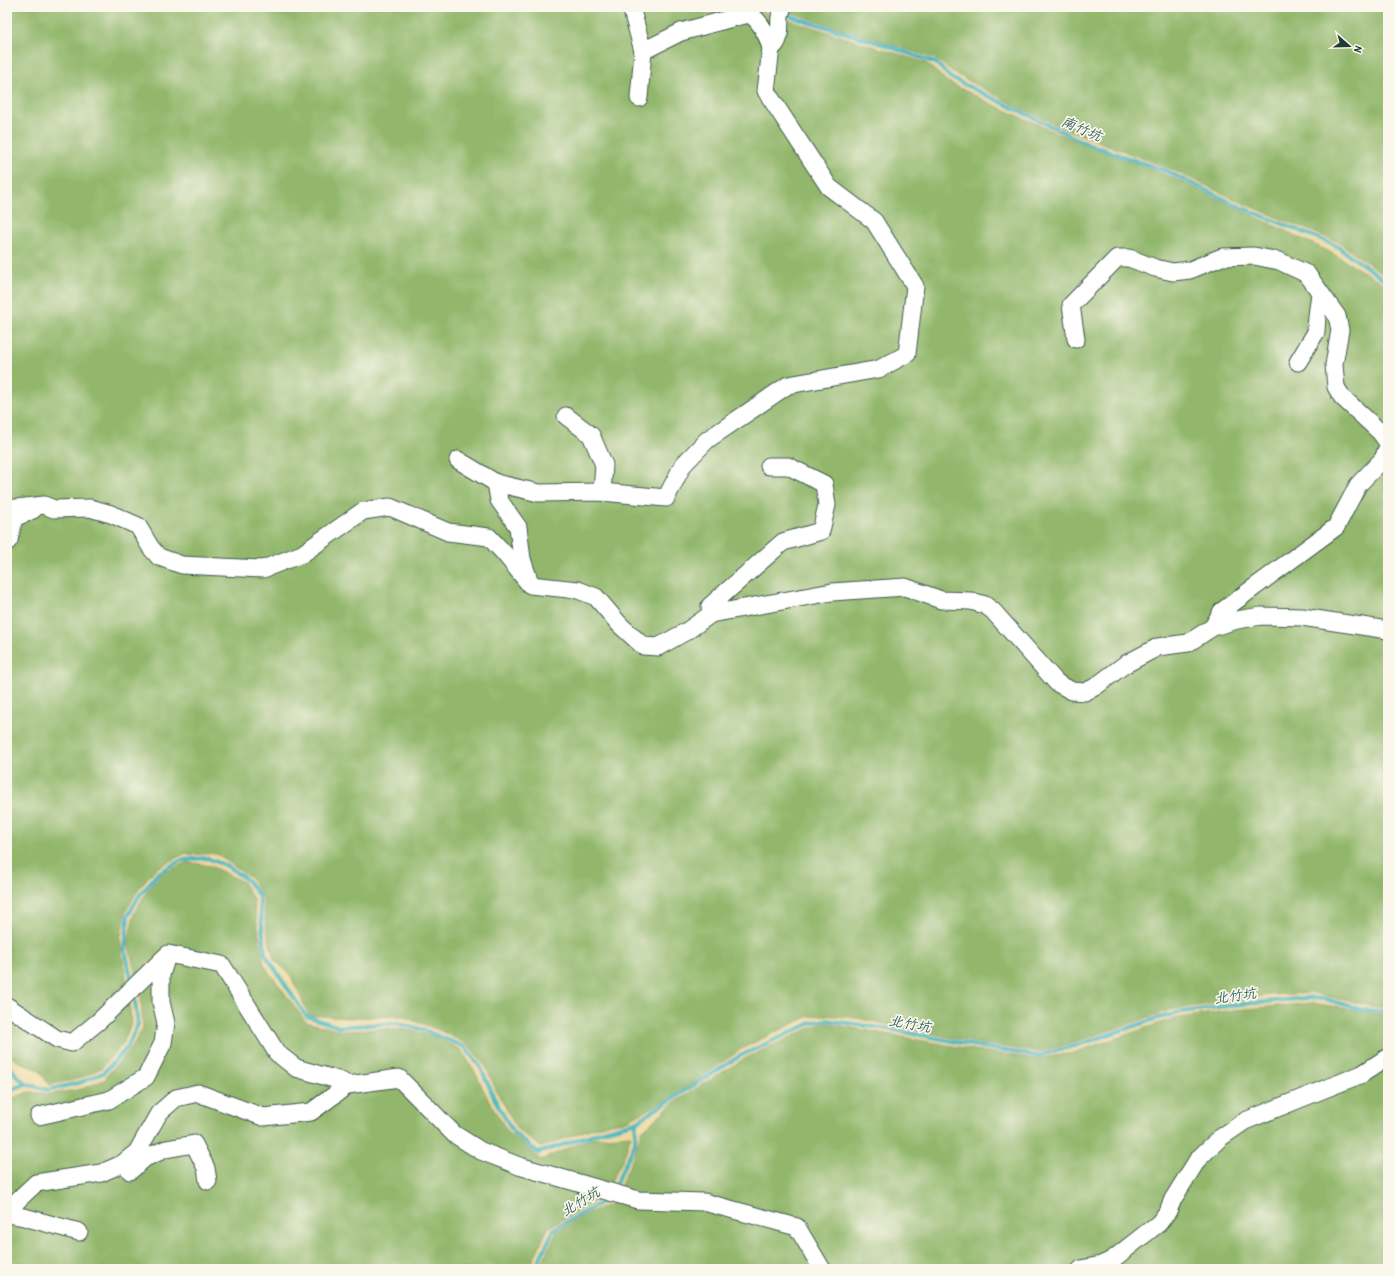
<svg xmlns="http://www.w3.org/2000/svg" width="1395" height="1276" viewBox="0 0 1395 1276" font-family="'Patrick Hand','LXGW WenKai TC',sans-serif">
<rect width="100%" height="100%" fill="#fbf7ec"/>
<filter id="ink" filterUnits="userSpaceOnUse"><feTurbulence type="fractalNoise" baseFrequency=".025" numOctaves="2"/><feDisplacementMap in="SourceGraphic" scale="8" xChannelSelector="R" yChannelSelector="G"/><feConvolveMatrix kernelMatrix="1 2 1 2 8 2 1 2 1" color-interpolation-filters="sRGB"/></filter>
<filter id="wash" filterUnits="userSpaceOnUse"><feTurbulence type="fractalNoise" baseFrequency=".012" numOctaves="4" result="noise"/><feDisplacementMap in="SourceGraphic" scale="16" xChannelSelector="R" yChannelSelector="G"/><feGaussianBlur stdDeviation="0.9" result="paint"/><feColorMatrix in="noise" values="0 0 0 0 0 0 0 0 0 0 0 0 0 0 0 0 0 1.4 0 .05"/><feComposite in="paint" operator="in"/></filter>
<g filter="url(#wash)">
<rect width="100%" height="100%" fill="#f2ead1"/>
<rect fill="#92b76c" stroke="#587a50" x="7" y="7" width="1381" height="1262"/>
<g fill="#eeda9e" stroke="#868c69">
<path d="M748 7H774L934 58 956 74 1014 105 1061 127 1173 170 1245 204 1338 242 1388 277V286L1330 252 1171 177 1059 134 994 105 948 82 926 63Z"/>
<path d="M186 853C197 857 209 851 219 855L246 875 250 877 263 898 266 926 274 960 290 974 309 1015 346 1018 401 1016 439 1030 467 1044 485 1065 496 1090 517 1129 541 1147 590 1129 612 1123 623 1122 671 1098 743 1048 807 1017 824 1015 856 1018 983 1044 1039 1052 1069 1044 1170 1010 1269 995 1313 993 1372 1006 1388 1008V1016L1313 1003 1234 1010 1172 1019 1073 1053 1036 1059 980 1051 825 1023 810 1028 744 1059 673 1103 642 1131 631 1162 613 1203 586 1214 557 1231 539 1269H529L548 1228 603 1196 623 1159 631 1135 591 1138 541 1160 515 1137 509 1134 487 1097 474 1070 461 1050 436 1037 401 1028 342 1031 306 1022 264 965 253 899 243 882 211 866 187 862 160 875 147 891 134 914 128 943 141 996 143 1028 130 1050 107 1075 106 1079 82 1089 50 1094 29 1092 7 1100V1080L11 1078 7 1071V1054L24 1065 39 1070 49 1085 81 1078 101 1068 123 1044 131 1023 129 996 120 940 126 911 139 888 155 869Z"/>
</g>
<g fill="none" stroke-linecap="round" stroke-linejoin="round">
<g stroke="#49b7c1" stroke-width="4">
<path d="M763 7 778 12"/>
<path d="M784 14 885 45 936 63 951 78 1086 143 1168 172 1243 208 1335 245 1388 282"/>
<path d="M132 983 125 949 128 916 139 896 158 873 182 860 207 858 227 866 247 880 259 896 265 954 306 1016 339 1027 397 1023 424 1030 465 1047 481 1068 494 1098 513 1132 538 1153 603 1131 636 1122"/>
<path d="M7 1062 16 1075 26 1084 48 1090 82 1082 103 1073 127 1048 138 1024 134 994"/>
<path d="M7 1091 26 1084"/>
<path d="M614 1188 635 1143 636 1122 740 1056 811 1023 825 1020 889 1029 993 1049 1038 1056 1081 1044 1155 1019 1182 1012 1242 1004 1307 998 1326 999 1359 1009 1388 1012"/>
<path d="M535 1269 554 1229 609 1198"/>
</g>
</g>
</g>
<g filter="url(#ink)">
<g fill="none" stroke-linecap="round" stroke-linejoin="round">
<g stroke="#3f574c" stroke-width="19">
<g id="minor">
<path d="M631 7 643 51 639 98"/>
<path d="M643 51 681 32 736 17 750 14C761 22 767 34 771 48 782 42 779 27 780 17 780 13 782 10 783 7"/>
<path d="M1076 339 1071 305 1117 258H1129L1155 268 1173 272 1190 270 1222 257 1254 256 1279 261 1307 274 1337 316 1340 330 1334 365 1336 387 1342 397 1380 432 1388 443"/>
<path d="M1298 362 1316 332 1317 316 1320 293"/>
<path d="M566 416 591 435 604 465 602 492"/>
<path d="M458 460 496 483"/>
<path d="M7 509 44 505 54 509 90 508 111 514 138 526 151 548 159 557 182 565 263 569 302 554 363 511 390 507 448 532 489 537 504 553 530 585 578 590 596 597 620 625 643 646 658 647 687 631 711 614 832 592 905 587 941 600 971 601 985 605 993 611 1057 683 1072 691 1085 692 1095 687 1124 665 1158 647 1188 643 1213 627 1237 620 1261 616 1302 617 1388 630"/>
<path d="M7 542 9 540 14 518 33 510"/>
<path d="M528 577 522 559 518 527 499 500 496 483 539 493 602 492 666 498 683 465 707 440 788 385 879 369 907 354 915 286 874 221 829 187 766 91 771 48"/>
<path d="M711 614 710 606 783 542 821 531 827 505 824 484 788 466H769"/>
<path d="M1213 627 1222 611 1336 527 1358 485 1383 459 1388 446"/>
<path d="M7 1006 57 1039 72 1043 99 1021 168 954 222 965 277 1053 296 1068 341 1081 348 1085"/>
<path d="M39 1116 109 1100 146 1077 163 1043 166 1023 161 1002V975L167 956"/>
<path d="M130 1171 145 1158 166 1149 194 1144 206 1168 208 1181"/>
<path d="M7 1213 19 1199 36 1183 101 1173 122 1164 137 1152 159 1113 176 1098 198 1093 263 1117 311 1112 348 1085 399 1078 454 1134 481 1151 519 1166 638 1200 704 1202 797 1227 822 1269"/>
<path d="M7 1214 24 1217 79 1232"/>
<path d="M1081 1269 1101 1265 1112 1260 1159 1223 1168 1211 1173 1199 1198 1159 1220 1138 1245 1121 1362 1074 1388 1057"/>
</g>
</g>
<use href="#minor" stroke="#fff" stroke-width="17"/>
</g>
</g>
<g text-anchor="middle" dominant-baseline="central" stroke-width="3.5" stroke-linejoin="round" paint-order="stroke">
<g font-size="14" font-style="italic" fill="#2c625e" stroke="#fbf7ec">
<text transform="translate(1082 128) rotate(24)">南竹坑</text>
<text transform="translate(1235 995) rotate(-8)">北竹坑</text>
<text transform="translate(910 1023) rotate(10)">北竹坑</text>
<text transform="translate(580 1201) rotate(-31)">北竹坑</text>
</g>
</g>
<rect width="1395" height="1276" fill="none" stroke="#fbf7ec" stroke-width="24"/>
<g transform="translate(1349 46) rotate(110)" stroke="#fbf7ec" stroke-width="3" paint-order="stroke">
<path d="M0-3L7 15L0 10L-7 15Z" fill="#1f3d34"/>
<text y="-6" font-size="11" font-weight="bold" text-anchor="middle" fill="#1f3d34">N</text>
</g>
</svg>
